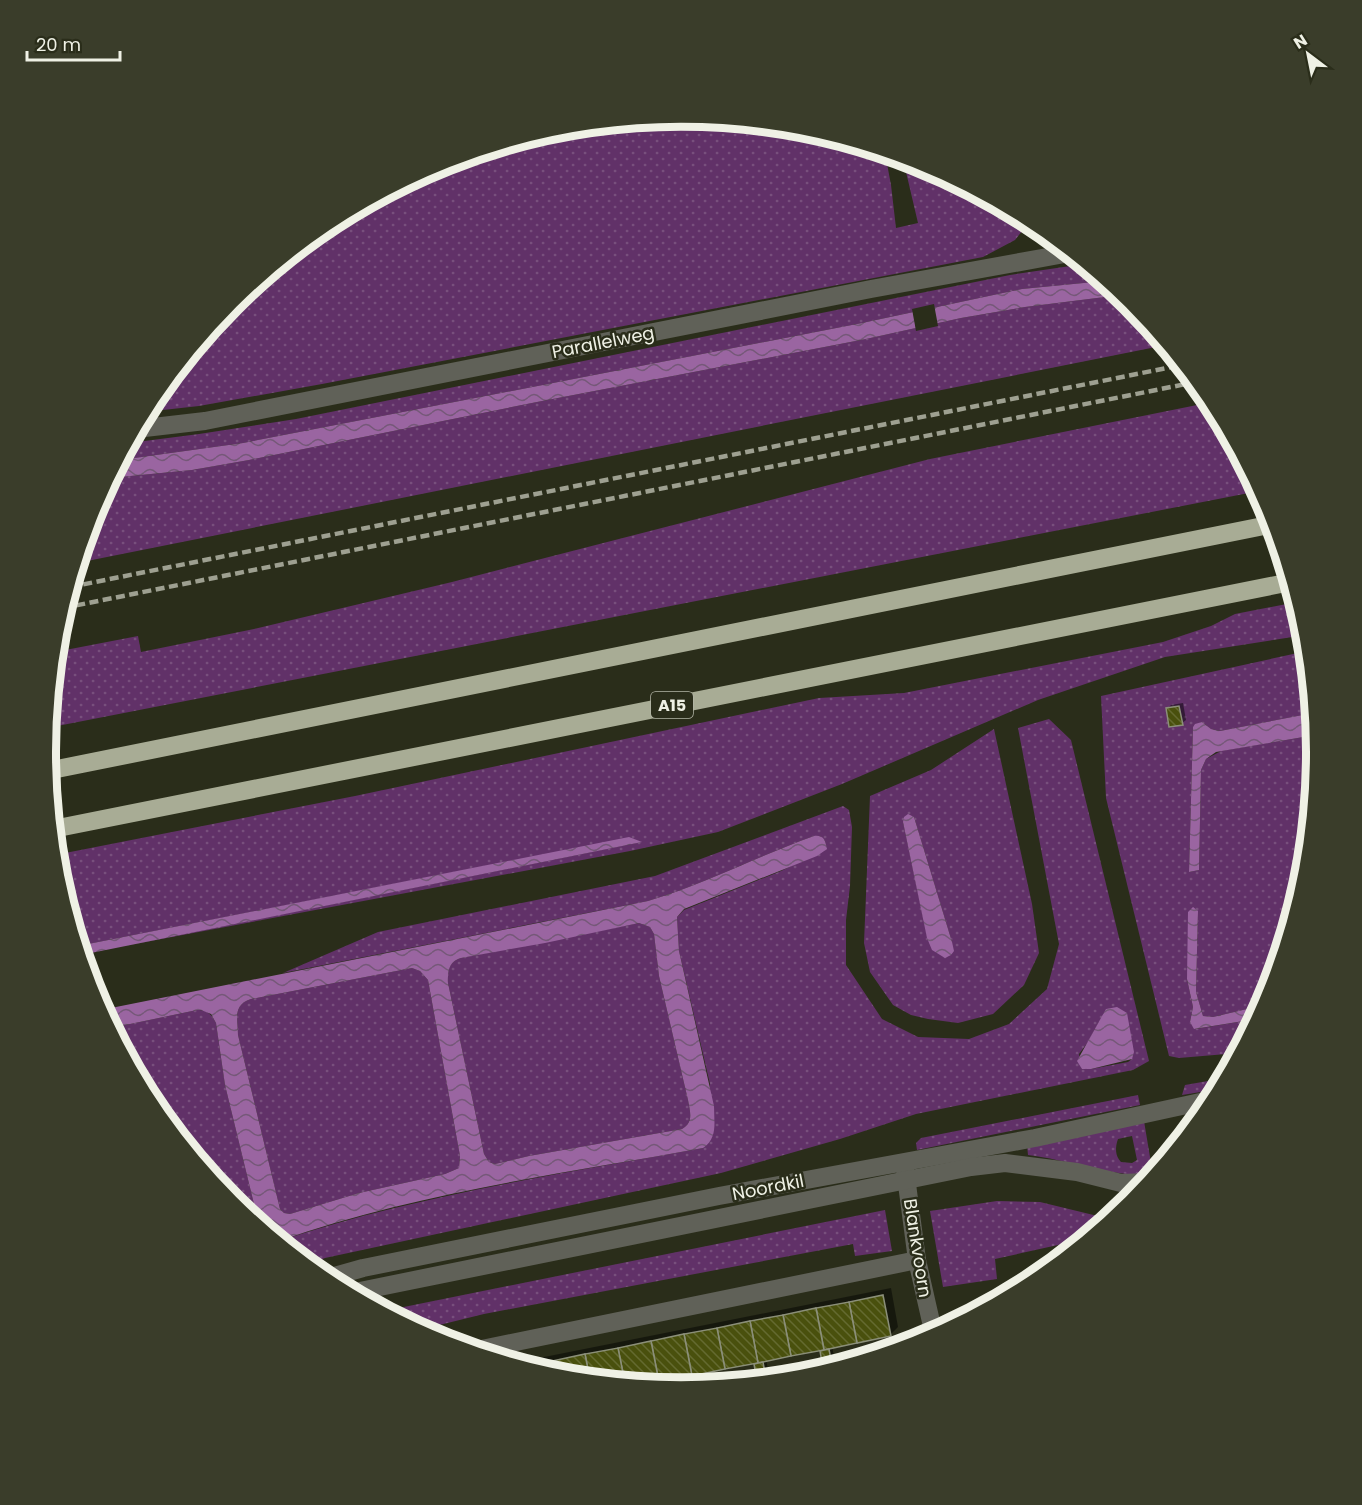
<svg xmlns="http://www.w3.org/2000/svg" width="1362" height="1505" viewBox="0 0 1362 1505" font-family="Poppins,sans-serif">
<defs>
<pattern id="grass-dots" width="8" height="8" patternUnits="userSpaceOnUse" patternTransform="scale(1.5)"><rect width="8" height="8" fill="#613168"/><path d="M2 2h.1M6 6h.1" fill="none" stroke="#784f7d" stroke-width="1.8" stroke-linecap="round"/></pattern>
<pattern id="water-waves" width="16" height="10" patternUnits="userSpaceOnUse" patternTransform="scale(1.5)"><rect width="16" height="10" fill="#9a65a1"/><path d="M0 5q4-4 8 0t8 0" fill="none" stroke="#755878"/></pattern>
<pattern id="building-back-hatch" width="6" height="6" patternUnits="userSpaceOnUse" patternTransform="scale(1.5)"><rect width="6" height="6" fill="#49500d"/><path d="M-1 5l2 2M0 0l6 6M5-1l2 2" fill="none" stroke="#646a30"/></pattern>
</defs>
<rect width="100%" height="100%" fill="#2a2d1a"/>
<g fill="url(#grass-dots)" fill-rule="evenodd">
<path d="M681 117 805 129 885 153 891 185 896 228 918 223 903 159 925 165 1030 221 1015 240 983 257 322 384 199 406 145 412 152 399 232 303 328 223 438 165 557 129Z"/>
<path d="M1084 264 1104 281 1022 289 862 323 243 443 120 460 129 443 199 434 296 419 1010 275Z"/>
<path d="M1121 295 1131 303 1166 345 77 563 94 509 110 478 192 470 249 460 537 402 866 339 961 318 1025 307Z"/>
<path d="M1212 402 1259 491 47 728 55 652 138 636 141 652 254 629 452 582 930 459Z"/>
<path d="M1297 602 1305 635 1165 657 1038 700 842 784 718 832 630 851 124 946 641 842 629 838 78 946 57 876 55 855 355 796 819 698 904 693 1163 642 1211 626 1235 614Z"/>
<path d="M1307 651 1313 713 1220 731 1211 729 1202 722 1193 727 1189 872 1199 870 1201 770 1206 759 1221 751 1315 735 1317 753 1305 877 1268 996 1264 1005 1213 1017 1203 1016 1196 992 1198 911 1187 979 1193 1007 1190 1022 1195 1029 1256 1019 1238 1053 1179 1058 1169 1056 1106 798 1101 696Z"/>
<path d="M1049 719 1071 740 1149 1061 1133 1070 916 1114 840 1139 721 1173 325 1258 307 1265 279 1241C416 1195 561 1174 703 1148L710 1084 679 951 677 917 684 910 781 871 826 849 825 841 820 836H814C758 856 705 884 648 901L283 973 378 932 655 876 843 806 849 810 852 827 850 886 846 920V965L882 1019 918 1037 969 1039 1009 1024 1047 989 1059 944 1018 728ZM1099 1022 1132 1059 1128 1062 1091 1069H1082L1079 1054 1088 1042Z"/>
<path d="M994 729 1032 904 1039 953 1024 985 993 1014 958 1023 928 1019 911 1015 893 1005 870 972 864 943 870 796 931 770ZM914 817 952 942 928 940 903 822Z"/>
<path d="M639 923 650 927 654 934 659 976 688 1100C690 1112 694 1122 682 1129L529 1156 495 1164 489 1162 484 1154 448 983C448 971 448 962 461 958Z"/>
<path d="M412 968 420 971 428 980 460 1156 459 1168 445 1174 359 1193 290 1214 284 1213 280 1209 238 1035C238 1020 232 1005 251 999Z"/>
<path d="M197 1010C207 1009 212 1015 216 1023L225 1085 254 1204 260 1218 259 1225 231 1202 152 1106 111 1028Z"/>
<path d="M1225 1078 1219 1089 1182 1095 1185 1085Z"/>
<path d="M1138 1095 1140 1105 917 1150 916 1143 921 1138Z"/>
<path d="M1144 1121 1153 1175C1113 1177 1069 1160 1028 1155L1027 1145ZM1132 1136 1137 1160 1132 1163 1121 1162C1115 1156 1115 1147 1118 1139Z"/>
<path d="M997 1201 1040 1202 1110 1219 1085 1239 995 1259 997 1279 943 1287 930 1211Z"/>
<path d="M885 1210 892 1251 855 1256 853 1244 484 1314 419 1330 384 1311Z"/>
</g>
<g fill="url(#water-waves)" fill-rule="evenodd">
<path d="M1104 281 1121 295 1025 307 961 318 866 339 537 402 249 460 192 470 110 478 120 460 243 443 862 323 1022 289Z"/>
<path d="M1313 713 1315 735 1216 752 1206 759 1201 770 1199 870 1189 872 1193 727 1195 724 1202 722 1211 729 1220 731Z"/>
<path d="M908 814 914 817 952 942 954 951 951 955 945 958 932 950 927 938 903 822 904 817Z"/>
<path d="M814 836C824 835 825 840 827 849L817 856 684 909 677 917 679 951 714 1106C714 1122 718 1138 703 1148 561 1174 415 1193 279 1241L259 1225 260 1218 254 1204 225 1085 216 1023 211 1014 201 1010H197L111 1028 101 1010 648 901C705 884 758 856 814 836ZM639 923 650 927 654 934 659 976 688 1100C690 1112 694 1122 682 1129L529 1156 495 1164 489 1162 484 1154 448 983C448 972 448 962 461 958L545 943ZM412 968 420 971 428 980 460 1156 459 1168 445 1174 359 1193 290 1214 284 1213 280 1209 238 1035C238 1020 232 1005 251 999Z"/>
<path d="M629 837 642 842 81 955 78 946Z"/>
<path d="M1193 907 1198 911 1196 992 1203 1016 1213 1017 1264 1005 1256 1019 1194 1029 1190 1022 1193 1007 1187 979 1188 912Z"/>
<path d="M1117 1007 1127 1013 1134 1052 1132 1059 1091 1069H1082L1077 1061 1106 1009Z"/>
</g>
<path fill="#2a2d1a" d="M934 304 938 326 916 331 912 309Z"/>
<g fill="#0007">
<path d="M1183 703 1186 720 1182 723 1167 709 1171 705Z"/>
<path d="M891 1288 898 1327 891 1334 832 1346 836 1367 825 1370 821 1351 825 1348 766 1359 770 1380 759 1381 755 1364 759 1361 700 1373 703 1386 691 1387 689 1377 692 1374 641 1385 557 1376 514 1363Z"/>
</g>
<g fill="url(#building-back-hatch)" stroke="#8b8f79" stroke-width="1.5">
<path d="M1179 706 1183 725 1169 727 1166 708Z"/>
<path d="M883 1295 891 1336 857 1343 849 1302Z"/>
<path d="M849 1302 857 1343 824 1350 816 1308Z"/>
<path d="M816 1308 824 1350 791 1356 783 1315Z"/>
<path d="M783 1315 791 1356 758 1363 750 1321Z"/>
<path d="M750 1321 758 1363 725 1369 717 1328Z"/>
<path d="M717 1328 725 1369 692 1376 684 1334Z"/>
<path d="M684 1334 692 1376 659 1382 651 1341Z"/>
<path d="M651 1341 659 1382 645 1385 625 1383 618 1348Z"/>
<path d="M618 1348 625 1383 590 1380 585 1354Z"/>
<path d="M829 1349 832 1366 823 1368 820 1351Z"/>
<path d="M585 1354 590 1380 555 1376 552 1361Z"/>
<path d="M552 1361 555 1376 524 1366Z"/>
<path d="M763 1362 766 1379 757 1381 754 1364Z"/>
<path d="M697 1375 699 1387 690 1388 688 1377Z"/>
</g>
<g fill="none" stroke-linecap="round" stroke-linejoin="round">
<g stroke="#606158" stroke-width="18">
<path d="M136 429 205 421 871 289 1070 253"/>
<path d="M905 1169 917 1260 934 1335"/>
<path d="M324 1279 363 1268 719 1196 1035 1138 1214 1099"/>
<path d="M350 1293 971 1167 1005 1163 1077 1172 1121 1183 1147 1182"/>
<path d="M472 1351 917 1260"/>
</g>
<g stroke="#a8ac95" stroke-width="18">
<path d="M47 771 1273 524"/>
<path d="M53 829 1291 582"/>
</g>
<g stroke="#9ea091" stroke-width="4.5" stroke-dasharray="9 4.5" stroke-linecap="butt">
<path d="M70 587 1182 365"/>
<path d="M63 608 1196 382"/>
</g>
</g>
<g text-anchor="middle" dominant-baseline="central" stroke-width="5" stroke-linejoin="round" paint-order="stroke">
<rect fill="#2a2d1a" stroke="#b4b6a8" stroke-width="1.5" x="651" y="692" width="42" height="26" rx="4.5"/>
<g font-size="16" font-weight="bold" fill="#eff1e5">
<text x="672" y="705">A15</text>
</g>
<g font-size="18" fill="#eff1e5" stroke="#2a2d1a">
<text transform="translate(603 342) rotate(-11)">Parallelweg</text>
<text transform="translate(768 1187) rotate(-11)">Noordkil</text>
<text transform="translate(918 1248) rotate(81)">Blankvoorn</text>
</g>
</g>
<path d="M0 0H1362V1505H0ZM56 752a625 625 0 1 1 1250 0a625 625 0 1 1-1250 0Z" fill="#3a3d2a" fill-rule="evenodd"/>
<path fill="none" stroke="#eff1e5" stroke-width="8" d="M56 752a625 625 0 1 1 1250 0a625 625 0 1 1-1250 0Z"/>
<g transform="translate(1308 54) rotate(328)" stroke="#2a2d1a" stroke-width="4.5" paint-order="stroke">
<path d="M0-4.5L10 22L0 15L-10 22Z" fill="#eff1e5"/>
<text y="-9" font-size="16" font-weight="bold" text-anchor="middle" fill="#eff1e5">N</text>
</g>
<path d="M27 51v9h93v-9" fill="none" stroke="#eff1e5" stroke-width="3"/>
<text x="36" y="51" font-size="18" fill="#eff1e5" stroke="#2a2d1a" stroke-width="4.5" paint-order="stroke">20 m</text>
</svg>
